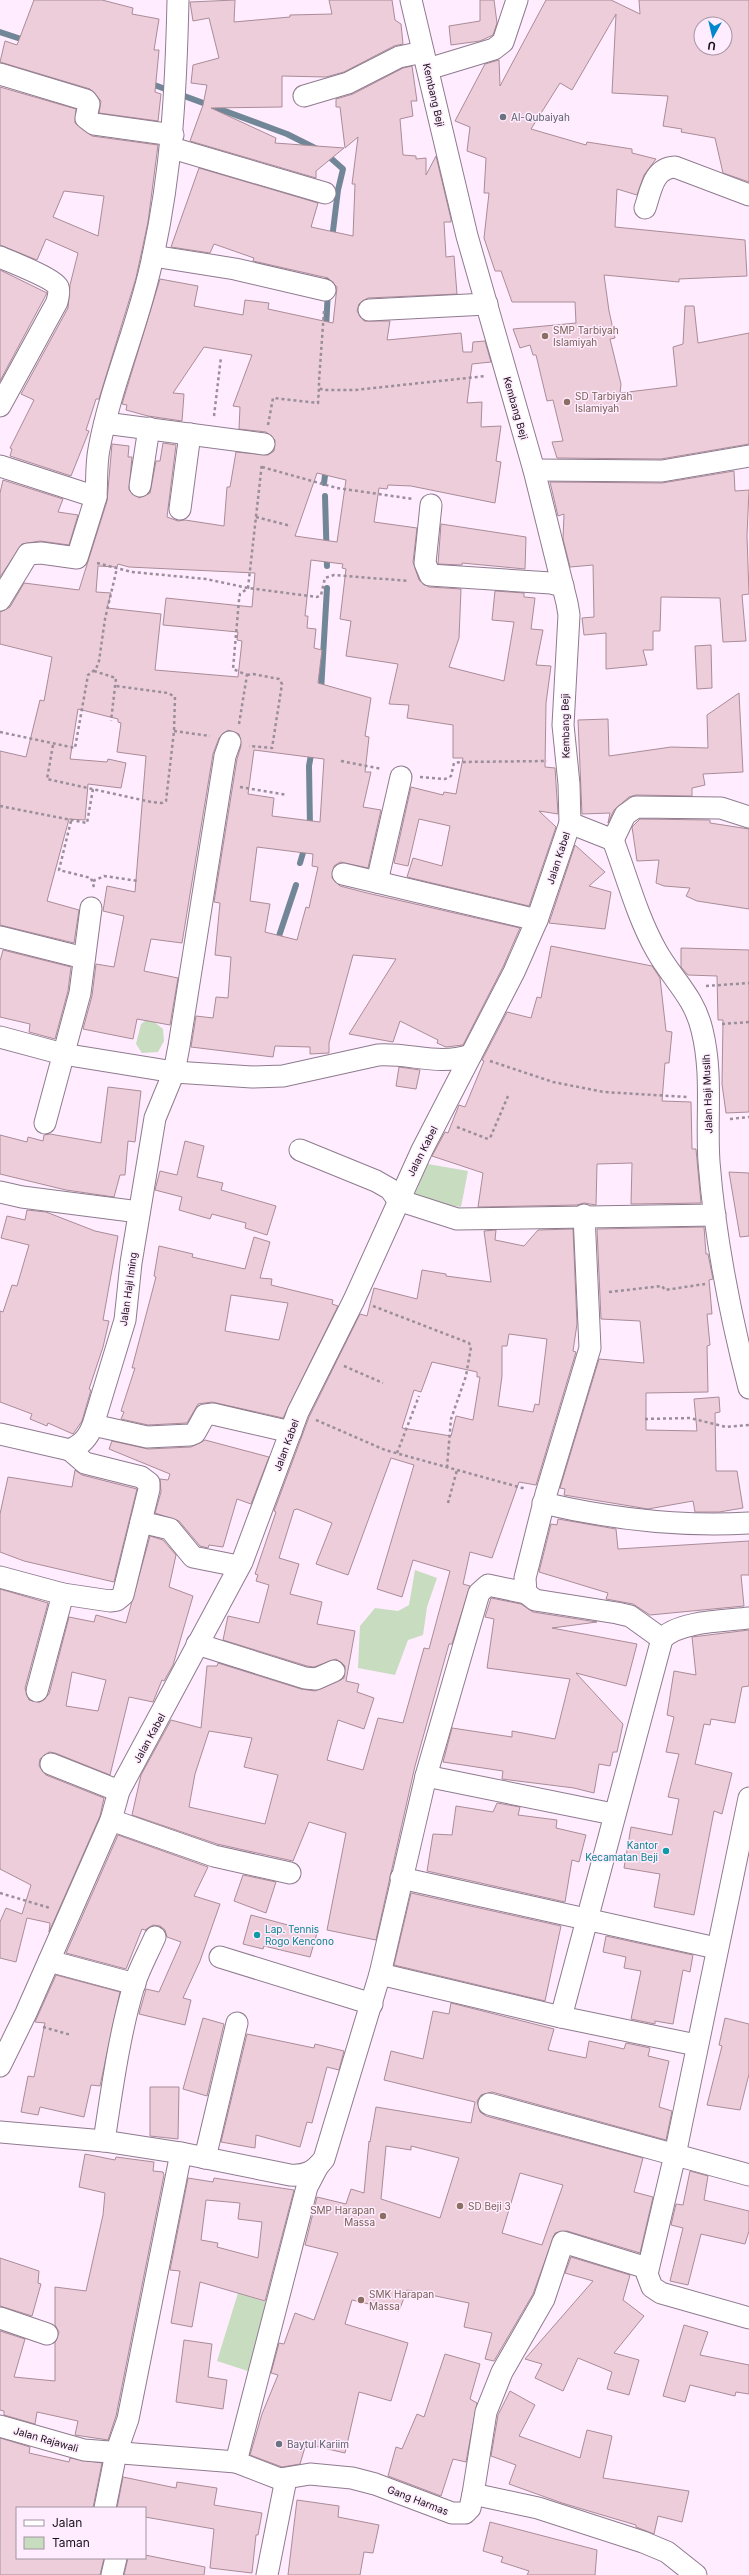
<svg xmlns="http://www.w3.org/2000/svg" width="749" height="2575" viewBox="0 0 749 2575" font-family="Inter,sans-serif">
<rect width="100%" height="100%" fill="#ffecfe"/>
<g fill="#c8dcc0">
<path d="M149 1018 163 1029 164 1041 158 1052 142 1053 136 1044 141 1024Z"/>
<path d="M428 1164 468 1171 461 1207 429 1202 414 1196Z"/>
<path d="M415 1570 437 1578 427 1607 423 1635 408 1640 395 1675 358 1668 360 1626 375 1608 398 1611 409 1605Z"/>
<path d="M238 2293 275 2305 254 2373 217 2361Z"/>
</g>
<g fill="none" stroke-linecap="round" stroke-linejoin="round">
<g stroke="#718798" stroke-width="6">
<path d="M0 32 27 41"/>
<path d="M149 83 287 134 317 149"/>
<path d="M325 153 343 169 338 190 332 239"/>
<path d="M326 328 329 272"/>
<path d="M324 483 326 468"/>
<path d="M325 496 327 566"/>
<path d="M321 691 327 588"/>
<path d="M310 828 309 766 312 749"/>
<path d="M300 863 305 846"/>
<path d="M277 942 296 885"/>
</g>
</g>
<g fill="#edcdda" stroke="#aa8c98" fill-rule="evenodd">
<path d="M34 0H102L133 8 132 14 159 19 154 50H159L155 92 161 94 158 121 99 113 101 101 90 89 0 62 5 41 17 45Z"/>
<path d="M235 0 234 22 290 17V15L332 14 329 0H392L395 20 401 24 403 44 394 46 344 72 326 77 282 76V107L211 108 276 138 275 143 344 148 316 171V178L190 141 203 105 207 85 191 83 193 65 219 58 209 18 193 21 190 2Z"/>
<path d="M480 0H494L497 23 493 35 480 41 451 45 449 26 480 21Z"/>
<path d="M546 0H611L640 14 639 0H749V182L723 173 715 138 681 132 682 129 663 126 668 96 612 93 616 14 572 90 560 83 531 129 586 145 587 142 632 149V153L656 159 644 175 637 195 617 189 615 227 745 240 747 276 679 279V282L604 275 609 311 615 338 610 339 621 384 620 393 677 386 673 347 683 344 685 306H694L698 343 749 333V444L661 459 557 458 552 442 563 441 553 400 547 401 536 355H533L530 345 520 348 513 329 576 323 575 302H512L501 271H495L484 238 489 193H484L486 158 467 151 470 127 455 121 485 64 499 60 500 86ZM701 24H725V48H701Z"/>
<path d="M412 66 417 101H411L413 116 400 119 403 155 416 156V159L426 158V175L436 156 451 219V222H444L446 257 454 256 457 294 368 298 359 304 357 311 364 321H390L387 340 461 333 463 352H472L473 342 485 341 491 362 472 364 467 403 482 402 481 427 501 426 496 461 501 462 495 503 411 486 388 485 387 489 379 488 374 522 417 528 413 562 419 580 429 587 461 589 459 638 449 667 504 681 514 622 492 620 495 591 524 593V597L535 598 531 629 543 630 536 665 551 666 546 703 545 767 555 768 558 814 539 811 556 827 529 906 407 877 413 858 442 866 450 826 419 819 408 866 394 863 411 787 443 795 444 792 456 794 463 758H453V725L407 718 409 705 389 704 398 664 346 656 351 621 340 619 346 569 342 568 343 564 311 560 305 616H308L307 628 316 629 314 648 322 650 318 683 371 698 365 736 369 737 365 772H371L363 807 381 810 368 868 340 862 334 866 332 878 340 886 367 893 520 928 503 967 463 1045 446 1047 437 1043 438 1040 400 1021 393 1042 349 1034 396 959 353 955 329 1043V1053L310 1054V1047L275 1046 273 1057 191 1047 196 1016 213 1018 216 997 228 998 231 957 215 955 220 903 214 902 237 759 241 746 239 734 228 730 219 738 213 754 182 943 151 939 144 971 178 978 170 1025 137 1019 133 1039 83 1029 92 996 96 964 114 967 124 916 103 911 107 886 135 892 146 756 117 752 121 723 118 722V719L78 709 70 759 107 762 108 759 126 763 121 788 88 784 85 820 69 819 47 901 79 910 74 943 0 925V751L26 757 40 700 44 701 52 657 0 644V612L10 607 24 583 79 590 107 501 112 444 129 446 128 457H132L129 490 139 498 150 493 156 461H160L163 443 176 445 167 517 178 521 185 520 224 526 227 487H230L236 452 268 455 274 451 275 440 266 432 239 429 240 407 233 406 252 355 204 347 173 393 184 394 182 421 148 416 126 410 127 405 122 404 160 279 198 286 194 306 243 315 245 300 269 303 268 309 333 323 337 287 328 278 253 261 254 258 214 244 210 253 171 247 199 168 318 203 311 227 353 236 355 184H352L358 137 345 148 340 107H336V99L353 94 403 68ZM317 473 346 480 337 542 295 536ZM118 564 129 567 255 573 252 607 166 598 163 625 238 632 237 640 242 641 238 677 155 670 161 614 107 608 111 593 96 592 98 566 117 567ZM254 750 324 759 320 822 272 816 274 798 248 794ZM257 847 313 854 312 866 318 867 309 908 306 907 297 940 265 932 270 904 250 901Z"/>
<path d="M0 87 76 109 75 123 92 136 158 145 148 222 136 278 99 399H96L86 430 89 431 71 476 10 456 12 449 10 448 34 400 21 394 68 308 70 285 78 253 46 239 37 260 0 245ZM64 191 104 196 98 236 53 217Z"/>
<path d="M0 270 47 293 0 381Z"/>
<path d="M734 471 735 491 749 490 747 536 749 594 742 595 746 641 723 642 720 598 661 597 660 631H653V650H643L647 665 606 669V633L584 635 582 618 594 617 593 565 570 567 563 539 564 514 558 516 550 482 662 483Z"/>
<path d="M3 480 63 499 58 512 78 515 69 545 40 541 22 544 0 577V493Z"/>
<path d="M441 524 526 537 525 569 462 563V565L438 564Z"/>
<path d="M711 645 712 688 697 689 695 646Z"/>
<path d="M739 693 743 772 703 774 705 785 692 788V796L636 795 629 797 614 810 608 823 610 813 582 814 578 720 608 719 609 756 671 747 708 748 707 715Z"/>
<path d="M640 819 710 820V823L749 829V909L697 901 686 896 690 888 664 886 656 883 659 860 637 861 632 827Z"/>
<path d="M575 845 605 872 589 886 611 892 605 929 549 923Z"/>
<path d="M551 946 652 966 660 978 666 1031 672 1032 669 1063H665L662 1101 691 1102 692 1149H696L701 1203 631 1204 632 1163 597 1164 596 1205 584 1203 577 1205 478 1207 483 1173 432 1156 445 1132 448 1133 459 1105 465 1107 484 1061 482 1060 507 1012 531 1018 537 997 541 998Z"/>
<path d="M681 948 749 950V1112L726 1113 722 1084 723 1020H718L717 976 688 975 681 967Z"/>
<path d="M3 950 71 967 68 991 55 1039 29 1032 30 1024 0 1017V961Z"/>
<path d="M399 1067 420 1070 416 1089 396 1086Z"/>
<path d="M108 1087 141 1091 135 1142 128 1141 125 1175H120L114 1197 66 1190 0 1174V1135L27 1142 28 1137 43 1141 44 1135 50 1134 101 1143Z"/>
<path d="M185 1141 204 1146 197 1177 223 1183 221 1190 276 1206 267 1235 245 1228 246 1223 212 1214 210 1219 179 1210 182 1197 155 1190 160 1171 177 1175Z"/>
<path d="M729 1172 749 1173V1236L740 1237Z"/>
<path d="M27 1210 46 1212 95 1231 118 1236 103 1320 109 1321 103 1347 89 1389 91 1390 82 1421 73 1434 48 1423 47 1426 30 1419 32 1414 0 1402V1311L3 1312 12 1285 17 1286 29 1245 1 1238 7 1216 25 1220Z"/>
<path d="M704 1227 706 1254H708L713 1279 709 1280 712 1314H707L710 1345 707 1346 708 1392 646 1393V1430L697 1431 694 1399 719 1397 720 1412 715 1413 716 1471H737L743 1508 719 1512H695L693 1501 648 1509 564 1495 565 1489 560 1488 599 1359 644 1363 640 1321 601 1319 597 1229Z"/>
<path d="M573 1229 577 1324 573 1351 576 1352 536 1485 519 1482 492 1558 470 1552 463 1584 470 1586 452 1644H449L415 1766 376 1940 327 1930 346 1833 309 1822 293 1861 217 1844 132 1815 141 1775 171 1720 201 1728 207 1666H217L218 1663 301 1689 315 1691 344 1678 345 1666 336 1659 314 1667 307 1666 223 1640 228 1616 259 1623 269 1585 256 1581 258 1575 255 1574 276 1512 274 1511 309 1417 360 1314 367 1316 374 1288 417 1299 422 1270 446 1274V1276L491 1282 484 1231 496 1230 495 1240 524 1246 538 1230ZM509 1334 547 1339 539 1405 535 1404 533 1412 498 1406 502 1376V1346H507ZM432 1362 477 1372V1377H480L473 1420 456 1416 451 1436 402 1428 414 1390 421 1392ZM391 1458 414 1465 377 1589 402 1597 413 1560 450 1571 429 1649 424 1648 403 1723 378 1718 363 1770 327 1760 338 1720 364 1729 374 1698 357 1692 359 1684 346 1681 355 1631 317 1624 322 1602 290 1594 299 1564 279 1558 294 1510 297 1509 332 1523 316 1564 348 1575ZM209 1731 252 1738 244 1767 278 1775 265 1824 189 1807 195 1774Z"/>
<path d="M254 1237 270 1242 260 1278 272 1279 271 1285 333 1300 332 1304 338 1306 283 1418 212 1402 198 1404 187 1423 148 1425 121 1419 124 1412 121 1411 135 1368H132L156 1277 154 1276 159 1246 193 1254 192 1257 245 1269ZM231 1295 288 1303 279 1340 225 1331Z"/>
<path d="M205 1440 269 1457 251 1504 237 1499 223 1547 209 1545 208 1548 200 1546 179 1521 155 1513 161 1492 160 1479 168 1480 170 1474 109 1449 112 1441 148 1449 191 1447Z"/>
<path d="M75 1470 82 1475 137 1489 114 1582 24 1561 0 1552V1514L8 1477 72 1487Z"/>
<path d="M558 1519 616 1529 618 1549 749 1541V1575H741L744 1606 650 1615 633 1604 606 1599 608 1593 539 1572 551 1524 557 1525Z"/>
<path d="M150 1536 163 1540 176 1555 169 1587 193 1596 173 1665 164 1681 162 1680 153 1702 129 1697 110 1775 55 1753 49 1752 40 1759 39 1766 46 1775 104 1798 100 1816 49 1932 50 1923 27 1918 16 1962 0 1958V1922L6 1908 22 1914 31 1885 0 1869V1589L48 1603 25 1688 29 1700 40 1702 49 1694 69 1617 94 1622 96 1615 126 1623ZM72 1672 106 1680 98 1711 66 1706Z"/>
<path d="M491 1598 521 1604 533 1612 597 1622 552 1628 637 1644 626 1686 576 1673 623 1724 617 1752H613L610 1766 599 1764 594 1793 574 1788 502 1779 503 1771 443 1762 452 1728 512 1737V1731L555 1739 570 1679 487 1668 494 1619 485 1617Z"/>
<path d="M749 1630V1686L742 1687 735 1723 711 1719 710 1725 704 1724 695 1764 732 1773 722 1814 714 1811 694 1915 654 1907 660 1874 624 1868 631 1827 672 1835 679 1799 668 1797 679 1754 666 1752 674 1717 667 1715 674 1671 696 1675 692 1637Z"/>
<path d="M497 1803 520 1807 518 1815 557 1820 556 1828 586 1835 579 1862 572 1860 565 1902 427 1871 433 1834 452 1835 456 1806 493 1812Z"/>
<path d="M118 1835 208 1867 194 1896 220 1904 200 1961 183 1998 191 2000 185 2025 139 2014 146 1989 159 1992 181 1942 167 1937 165 1930 160 1926 153 1925 145 1930 142 1929 126 1969 66 1953Z"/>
<path d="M243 1875 276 1882 266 1913 234 1901Z"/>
<path d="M411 1893 561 1926 545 2001 394 1965Z"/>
<path d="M251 1915 317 1933 310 1957 264 1946 263 1949 243 1944Z"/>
<path d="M606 1936 693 1955 690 1972 683 1970 673 2024 655 2021V2024L631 2019 641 1971 624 1968 626 1957 603 1952Z"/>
<path d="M56 1975 120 1992 100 2086 91 2085 84 2117 40 2107 38 2115 21 2112 28 2076 34 2077 45 2023 35 2022Z"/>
<path d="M451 2003 554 2029 548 2050 586 2058 589 2041 624 2049 626 2043 650 2048 648 2056 669 2061 659 2107 672 2111 666 2140 492 2092 481 2095 477 2101 480 2112 486 2116 643 2158 634 2192 653 2197 640 2253 567 2231 555 2233 533 2294 494 2361 485 2359 492 2333 464 2327 469 2303 407 2290 399 2311 352 2300 345 2324 408 2343 391 2401 359 2392 345 2453 306 2444 300 2464 282 2467 250 2455 262 2414 278 2375 271 2373 279 2343 284 2344 295 2313 314 2320 338 2253 305 2245 317 2197 346 2204 351 2189 364 2193 369 2141 370 2142 376 2107 471 2123 475 2102 384 2080 391 2051 423 2059 433 2011 449 2014ZM386 2146 411 2150V2146L459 2158 440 2218 381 2199ZM520 2173 563 2185 542 2245 502 2233Z"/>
<path d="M203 2018 224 2024 207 2096 183 2089Z"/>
<path d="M725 2018 749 2024V2074L740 2110 707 2105 722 2046 719 2045Z"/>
<path d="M247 2034 314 2048 315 2044 344 2051 339 2070 327 2067 312 2123 307 2122 300 2147 256 2135 255 2148 221 2142Z"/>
<path d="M150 2087H179L178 2139 150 2136Z"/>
<path d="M85 2154 115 2160 116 2157 154 2162 153 2171 163 2172 164 2175 116 2416 108 2440 75 2435 78 2421 37 2412 35 2424 4 2415V2411L0 2410V2331L25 2339 14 2377 55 2381V2343L59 2332 55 2325V2287L86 2291 103 2215 105 2193 79 2187Z"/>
<path d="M690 2171 708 2176 704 2200 749 2211V2231L745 2244 701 2234 688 2285 670 2281 683 2228 671 2225 676 2204 683 2205Z"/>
<path d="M188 2178 213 2182 214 2178 294 2190 265 2301 200 2282 192 2327 171 2323 180 2271 170 2270ZM206 2200 240 2203 238 2219 262 2222 258 2258 217 2247 218 2243 201 2240Z"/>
<path d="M571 2257 630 2275 623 2300 644 2316 614 2353 639 2360 629 2395 607 2389 612 2372 578 2358 563 2391 535 2378 542 2364 525 2359 593 2281 565 2273Z"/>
<path d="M0 2258 39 2271 38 2283 41 2284 32 2316 0 2306Z"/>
<path d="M684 2325 708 2332 700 2355 749 2365V2394L736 2392 735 2396 690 2385 685 2402 663 2396Z"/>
<path d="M184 2340 212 2344 208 2377 227 2380 223 2409 176 2402Z"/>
<path d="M445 2354 480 2364 470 2399 477 2403 466 2462 453 2459 441 2496 388 2476 396 2447 402 2449 417 2414 424 2417Z"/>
<path d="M510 2391 535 2405 519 2436 580 2458 587 2430 612 2436 603 2478 689 2491 682 2522 658 2516 654 2534 636 2527V2525L562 2503 509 2484 516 2465 491 2456 498 2415Z"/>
<path d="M0 2438 30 2447 29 2453 69 2462 70 2458 102 2463 93 2508H17V2558H104L100 2575H0Z"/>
<path d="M123 2477 176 2488 177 2482 217 2488 214 2505 262 2513 258 2535H256L252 2573 210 2568 214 2529 145 2517V2508H117Z"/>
<path d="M297 2500 339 2506 338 2517 379 2525 373 2553 364 2552 360 2575H288Z"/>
<path d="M490 2522 597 2550 595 2575H527L529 2571 501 2562 503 2557 483 2551Z"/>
<path d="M145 2555 205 2567 204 2575H124L128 2558H145Z"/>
</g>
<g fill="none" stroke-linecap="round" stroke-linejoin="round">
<g stroke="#8f7b8f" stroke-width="23">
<g id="minor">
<path d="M428 69 494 49 503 42 517 0"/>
<path d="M0 74 86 100 89 104 86 118 94 124 173 135"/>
<path d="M304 96 348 83 399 57 423 52"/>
<path d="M172 148 325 193"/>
<path d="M645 208C651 191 653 168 675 167L749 195"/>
<path d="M153 256 235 269 325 290"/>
<path d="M0 257C11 262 53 278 58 287 60 292 58 297 57 302L0 406"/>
<path d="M369 310 487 304"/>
<path d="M105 423 264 444"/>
<path d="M0 466 96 497 77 558 41 553 28 554 0 600"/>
<path d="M534 470 662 471 749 456"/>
<path d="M140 486 149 428"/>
<path d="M96 497C97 481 96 464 99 449 111 383 140 322 153 256 172 169 176 89 178 0"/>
<path d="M431 505 425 563 430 575 551 583 563 586"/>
<path d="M180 509 190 434"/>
<path d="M570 823 613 840C627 877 637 916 656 950 672 979 694 996 702 1030 713 1074 706 1118 709 1162 715 1238 730 1314 749 1388"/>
<path d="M613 840 625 815 636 807 721 808 749 817"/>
<path d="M343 874 537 920"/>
<path d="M377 882 401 777"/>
<path d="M0 937 84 958"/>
<path d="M0 1037 63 1054 174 1072 252 1077 283 1076 378 1055C412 1053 438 1066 471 1055"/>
<path d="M45 1123 80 993 91 908"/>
<path d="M300 1150 376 1181 390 1189 398 1200 457 1219 715 1215"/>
<path d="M0 1192 22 1197 139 1212"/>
<path d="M93 1425 147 1437 190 1435 195 1433 205 1415 213 1414 291 1432"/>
<path d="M0 1434 70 1450C82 1444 88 1438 93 1425L125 1320 131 1263 155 1118 174 1072 179 1046 225 756 230 742"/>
<path d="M543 1503C611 1519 680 1527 749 1523"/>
<path d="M141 1522 170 1529 193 1557 238 1566"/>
<path d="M0 1577 63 1594 110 1601 117 1600 123 1595 149 1489V1483L141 1477 85 1463 70 1450"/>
<path d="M526 1593 525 1578 546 1494 590 1348 584 1215"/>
<path d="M197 1644 305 1678 316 1679 334 1671"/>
<path d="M37 1691 63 1594"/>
<path d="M51 1764 119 1791"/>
<path d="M426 1776 613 1814"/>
<path d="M749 1798 675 2155 647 2274 652 2287 661 2293 749 2318"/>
<path d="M111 1820 214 1856 290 1873"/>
<path d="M401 1878 716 1948"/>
<path d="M220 1957 372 2004"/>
<path d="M49 1961 135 1984"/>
<path d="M380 1974 426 1776 479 1593 488 1585 526 1593 535 1600 617 1613 630 1616 662 1639"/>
<path d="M561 2017 662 1639C678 1621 725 1621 749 1618"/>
<path d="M0 2066 26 2013 111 1820 119 1791 242 1562 298 1412 354 1300 422 1150 514 972 537 920 570 823 569 784 563 725 569 615 567 603 534 470 467 236 411 0"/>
<path d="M489 2104 749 2175"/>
<path d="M0 2132 104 2141 181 2153 290 2175C306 2176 314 2172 324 2159L380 1974 561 2017 696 2045"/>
<path d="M104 2141C112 2089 119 2036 134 1985 139 1969 148 1953 155 1937"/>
<path d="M205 2158 237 2023"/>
<path d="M0 2318 47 2334"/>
<path d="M0 2426 84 2450 236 2462 280 2479 310 2474 352 2478 375 2484 452 2513H465L470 2508 473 2494 538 2508 643 2542 667 2552 696 2575"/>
<path d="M236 2462 307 2187 318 2166"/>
<path d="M473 2494 486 2412 502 2372 544 2299 563 2242 647 2268"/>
<path d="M105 2508 116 2453 128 2419 181 2153"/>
<path d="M112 2575 116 2558"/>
<path d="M267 2575 286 2479"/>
</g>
</g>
<g stroke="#9b8e9b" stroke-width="2.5" stroke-dasharray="3 3" stroke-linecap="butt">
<path d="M324 311 319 381V388L323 390H355L486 376"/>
<path d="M214 416 221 357"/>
<path d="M268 425 273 398 318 403 319 388"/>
<path d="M262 467 337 488 413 499"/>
<path d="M256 517 291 526"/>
<path d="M97 563 132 572 206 579 248 588 317 597 321 595 325 578 334 575 409 581"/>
<path d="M94 671 116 678 111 721"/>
<path d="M247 675 253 674 279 679 282 684 272 748 249 746"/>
<path d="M239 724 247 675 233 669 239 600 240 594 248 588 262 463"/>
<path d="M174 731 210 736"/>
<path d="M0 732 75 748 88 675 96 669 99 661 105 619 117 568"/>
<path d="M53 745 47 779 151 802 162 803 166 801 174 731 175 697 168 693 116 686"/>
<path d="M341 761 382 769"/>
<path d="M420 777 445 779 451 776 454 763 461 762 547 761"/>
<path d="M240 787 287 795"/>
<path d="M0 806 87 823 93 789"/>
<path d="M71 821 59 870 91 878 94 887"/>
<path d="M93 881 104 876 138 881"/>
<path d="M706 986 749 983"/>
<path d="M722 1024 749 1022"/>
<path d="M490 1061 553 1082 604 1092 687 1097"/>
<path d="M730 1119 749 1117"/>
<path d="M457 1127 488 1139 491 1136 508 1096"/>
<path d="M609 1292 662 1286 665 1290 705 1284"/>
<path d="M373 1306 469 1343 471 1347 466 1376 451 1419 447 1467"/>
<path d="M344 1366 383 1383"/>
<path d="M645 1419 690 1418 726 1427 749 1425"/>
<path d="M316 1420 385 1450 526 1489"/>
<path d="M397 1453 419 1396"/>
<path d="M448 1503 457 1470"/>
<path d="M0 1893 50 1908"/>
<path d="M43 2027 71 2035"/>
</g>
<use href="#minor" stroke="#fff" stroke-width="21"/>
</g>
<g fill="#6b7280" stroke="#ffecfe" stroke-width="1.5">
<circle cx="503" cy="117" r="4"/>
<circle cx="279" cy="2444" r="4"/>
</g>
<g fill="#8d6e63" stroke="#ffecfe" stroke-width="1.5">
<circle cx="545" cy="336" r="4"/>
<circle cx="567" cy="402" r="4"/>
<circle cx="460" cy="2206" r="4"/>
<circle cx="383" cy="2216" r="4"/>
<circle cx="361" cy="2300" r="4"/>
</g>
<g fill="#0f9aa8" stroke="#ffecfe" stroke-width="1.5">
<circle cx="666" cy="1851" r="4"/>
<circle cx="257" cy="1935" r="4"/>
</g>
<g text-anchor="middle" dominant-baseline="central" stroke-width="3" stroke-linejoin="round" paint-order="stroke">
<g font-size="10" fill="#191219" stroke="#ffecfe">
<text transform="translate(434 95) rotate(77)">Kembang Beji</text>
<text transform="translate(516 408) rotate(74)">Kembang Beji</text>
<text transform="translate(565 726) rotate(-91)">Kembang Beji</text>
<text transform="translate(558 858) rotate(-72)">Jalan Kabel</text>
<text transform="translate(707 1094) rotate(-92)">Jalan Haji Muslih</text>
<text transform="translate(422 1151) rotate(-63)">Jalan Kabel</text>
<text transform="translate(128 1289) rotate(-82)">Jalan Haji Iming</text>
<text transform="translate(286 1445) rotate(-70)">Jalan Kabel</text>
<text transform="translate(149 1738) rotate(-61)">Jalan Kabel</text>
<text transform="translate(46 2439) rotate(16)">Jalan Rajawali</text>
<text transform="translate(418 2500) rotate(21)">Gang Harmas</text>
</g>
<g font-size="10" fill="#5b616d" stroke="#ffecfe" text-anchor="start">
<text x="511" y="117">Al-Qubaiyah</text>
<text x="287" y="2444">Baytul Kariim</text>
</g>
<g font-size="10" fill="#785e54" stroke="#ffecfe" text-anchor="start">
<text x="553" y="330">SMP Tarbiyah<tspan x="553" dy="12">Islamiyah</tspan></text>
<text x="575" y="396">SD Tarbiyah<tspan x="575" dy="12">Islamiyah</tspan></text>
<text x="468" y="2206">SD Beji 3</text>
<text x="375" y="2210" text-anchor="end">SMP Harapan<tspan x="375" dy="12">Massa</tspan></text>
<text x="369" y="2294">SMK Harapan<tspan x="369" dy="12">Massa</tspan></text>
</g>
<g font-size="10" fill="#0d838f" stroke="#ffecfe" text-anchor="end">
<text x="658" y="1845">Kantor<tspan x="658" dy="12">Kecamatan Beji</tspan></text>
<text x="265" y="1929" text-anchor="start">Lap. Tennis<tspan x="265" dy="12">Rogo Kencono</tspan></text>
</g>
</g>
<rect x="16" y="2507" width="130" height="52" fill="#ffecfe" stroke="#a395a2"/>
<rect x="24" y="2520" width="20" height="6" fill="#ffffff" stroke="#a395a2"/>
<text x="52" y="2527" font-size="12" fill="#191219">Jalan</text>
<rect x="24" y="2537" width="20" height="12" fill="#c8dcc0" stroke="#a395a2"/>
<text x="52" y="2547" font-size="12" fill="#191219">Taman</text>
<g transform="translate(713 36) rotate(188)"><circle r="19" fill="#ffecfe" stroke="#a395a2"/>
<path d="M0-3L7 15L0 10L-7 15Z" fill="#0087ce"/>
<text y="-6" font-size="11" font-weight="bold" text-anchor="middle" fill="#191219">U</text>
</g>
</svg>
